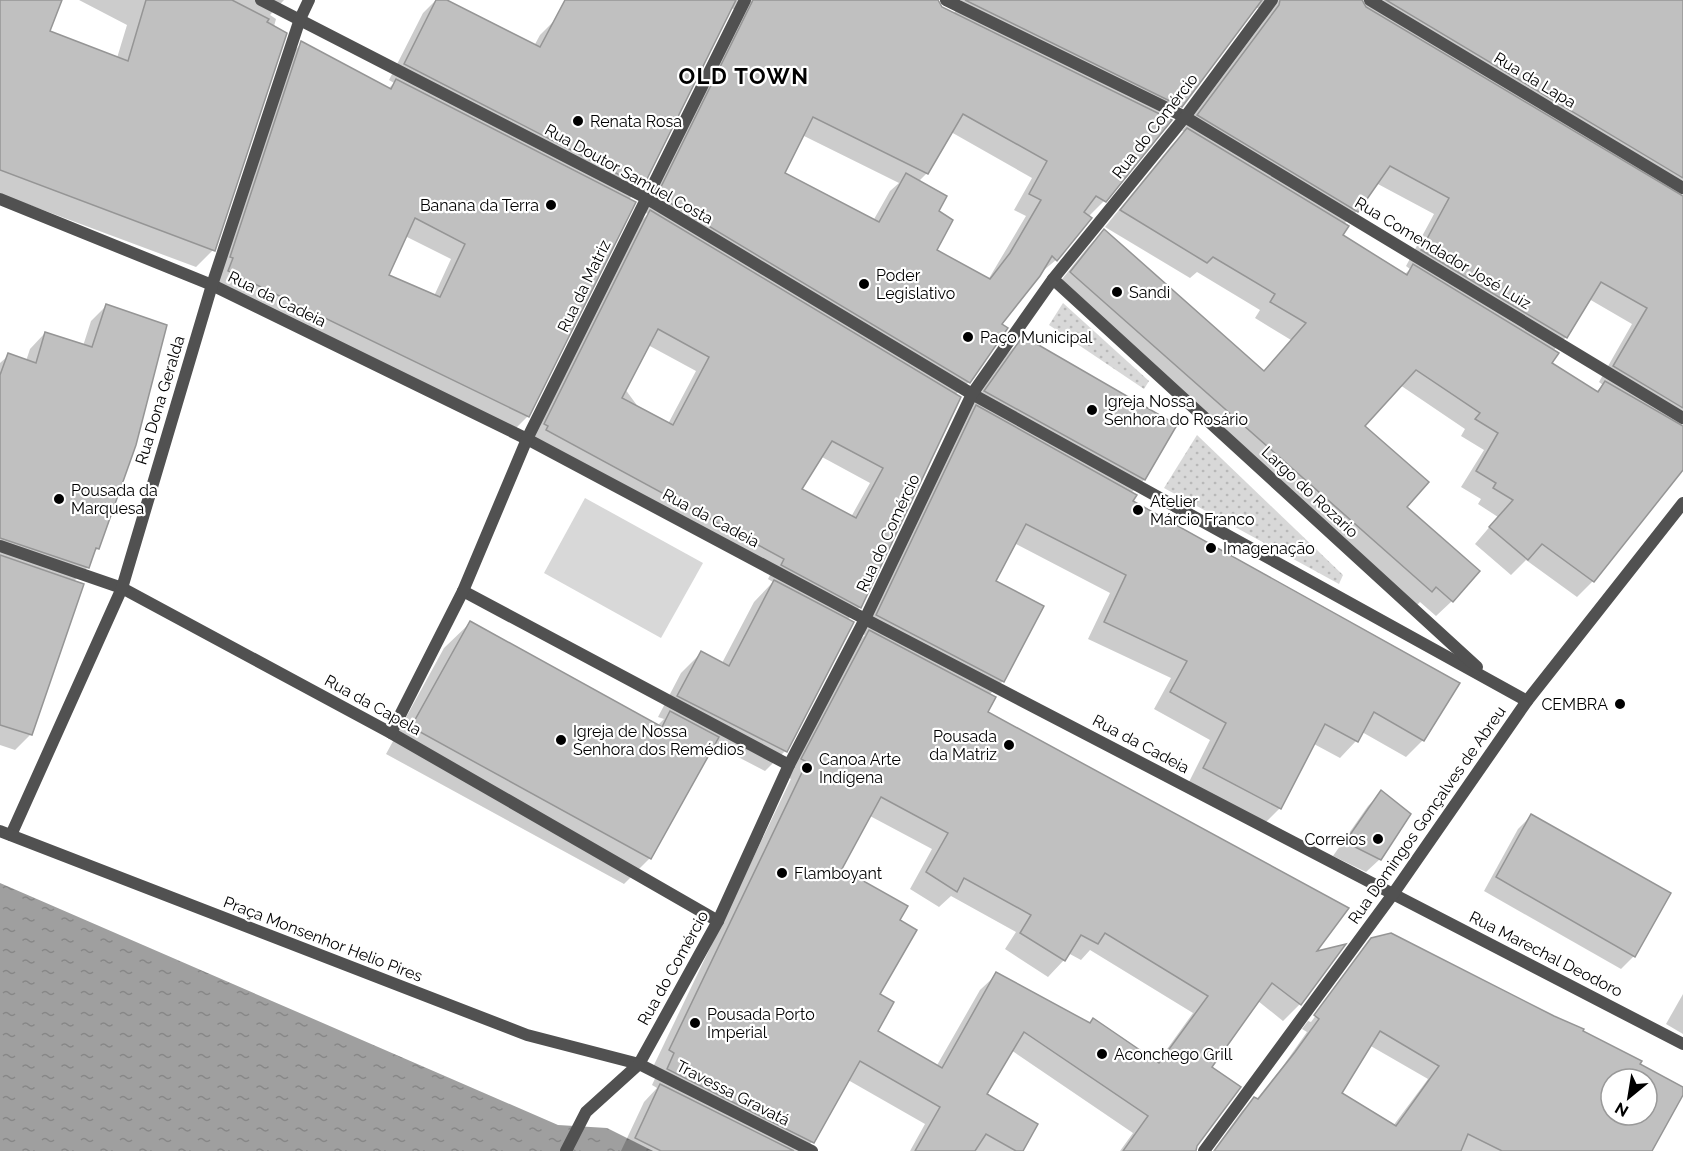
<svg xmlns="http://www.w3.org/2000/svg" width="1683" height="1151" viewBox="0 0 1683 1151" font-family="Raleway,sans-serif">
<defs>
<pattern id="park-dots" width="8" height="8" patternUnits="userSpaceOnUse" patternTransform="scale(1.5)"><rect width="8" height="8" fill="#d8d8d8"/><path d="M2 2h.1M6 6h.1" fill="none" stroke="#b8b8b8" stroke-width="1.8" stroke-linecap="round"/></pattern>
<pattern id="water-ripples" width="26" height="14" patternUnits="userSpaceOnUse" patternTransform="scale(1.5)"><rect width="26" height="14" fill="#9f9f9f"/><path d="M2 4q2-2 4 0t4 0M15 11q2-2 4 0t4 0" fill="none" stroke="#878787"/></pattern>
</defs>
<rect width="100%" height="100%" fill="#fff"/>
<path fill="#d8d8d8" d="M585 498 703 563 661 638 544 573Z"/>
<g fill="url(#park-dots)">
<path d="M1063 303 1149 381 1144 389 1049 325Z"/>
<path d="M1197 435 1343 575 1339 584 1164 488Z"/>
</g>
<path fill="url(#water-ripples)" d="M0 883 558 1125 607 1128 653 1151H0Z"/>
<g fill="#0003" fill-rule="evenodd">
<path d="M0 0H61L48 32 117 58 127 25 79 0H284L270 15 276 19 213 250 196 267 0 194Z"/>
<path d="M436 0H443L534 46 540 35 556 19 582 0H902L952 17 961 0H1683V468L1593 581 1577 597 1526 560 1511 575 1475 544 1498 517 1478 504 1481 499 1461 487 1484 450 1461 436 1465 429 1400 385 1363 426 1452 601 1436 616 1420 602 1415 607 1055 288 1088 247 1104 231 1263 372 1291 340 1255 318 1260 310 1197 272 1190 278 1105 227 1171 146 1185 132 1182 131 1263 22 1265 14 1260 8H1254L1181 106 1168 119 1104 201 1088 217 1056 260 1039 274 999 325 969 382 955 395 860 607 847 620 785 751 765 771 713 744 650 858 624 884 386 754 444 648 470 623 657 726 664 719 658 717 681 673 701 653 722 663 754 602 773 582 768 579 771 573 531 438 636 226 648 214 642 211 737 12 732 8 642 186 628 200 528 416 513 431 214 286 287 58 302 43 388 89 394 83 389 80 423 13ZM951 132 1032 178 1014 210 1026 216 988 280 935 250 937 212 918 182 927 173ZM802 135 899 183 890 191 873 221 783 173ZM1376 183 1434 214 1406 266 1410 269 1404 275 1341 235 1344 224 1357 211ZM405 236 451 259 434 296 387 276ZM1589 299 1632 324 1599 382 1603 385 1596 392 1550 364 1553 351 1566 337ZM648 345 696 371 668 424 639 408 625 389ZM822 457 870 483 851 517 800 490Z"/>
<path d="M106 306 98 548 93 553 88 567 73 582 82 585 30 735 15 750 0 745V363L9 355 26 361 30 349 45 333 83 346 91 321Z"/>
<path d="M1023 338 1175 426 1144 480 1131 493V502L1458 684 1423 740 1406 757 1362 732 1356 741 1340 758 1314 744 1280 808 1263 825 1187 786 1210 740 1154 709 1171 678 1088 639 1110 593 1014 543 994 581 1003 681 989 695 986 713 1314 954 1342 946 1300 1004 1283 1021 1258 1001 1210 1067 1195 1151H1120L1133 1133 1011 1050 985 1095 1021 1151H910L925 1124 848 1080 812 1142 803 1151H621L644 1102 657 1088 652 1085 659 1070 653 1067 791 779 786 776 852 648 865 635 860 633 959 424 997 364ZM870 816 932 849 910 889 939 907 951 896 1016 932 1005 949 1048 977 1064 960 1068 953 1081 960 1090 950 1193 1013 1157 1063 997 974 980 990 936 1067 876 1032 878 995 898 921 840 870Z"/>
<path d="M1382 792 1380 859 1366 872 1333 856 1368 806Z"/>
<path d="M1531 816 1634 956 1621 969 1484 891 1518 829Z"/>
<path d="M1372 939 1581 1032 1683 1089V1092L1650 1151H1213L1242 1111 1254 1099 1256 1100 1283 1066 1307 1032 1302 1029 1308 1021 1311 1022 1365 949H1362ZM1369 1045 1428 1079 1393 1126 1340 1093ZM1611 1079H1647V1115H1611Z"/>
<path d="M1683 994V1034L1666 1024Z"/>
</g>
<g fill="#c0c0c0" stroke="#959595" stroke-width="1.5" fill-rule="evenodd">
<path d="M0 0H62L50 31 128 61 146 0H232L269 19 267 22 287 33 215 251 0 170Z"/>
<path d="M436 0H447L540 47 565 0H736L643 187 404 64Z"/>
<path d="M753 0H938L942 7 1172 120 1106 202 1096 196 1084 212 1092 218 1057 261 1052 256 1040 276 1002 324 1008 328 970 383 657 195ZM963 114 1047 161 1029 194 1041 200 1010 253 990 279 937 250 953 220 939 211 947 196 906 173 879 222 785 173 813 117 928 174Z"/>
<path d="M965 0H1262L1182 107Z"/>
<path d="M1280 0H1362L1366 7 1683 196V408L1613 366 1647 308 1601 282 1567 338 1421 250 1449 198 1390 166 1358 212 1197 115 1279 5Z"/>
<path d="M1386 0H1683V178Z"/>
<path d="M301 41 391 89 396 79 636 202 529 417 228 271 233 258 230 257ZM415 218 465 244 440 297 389 275Z"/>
<path d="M1187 128 1349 226 1343 235 1407 275 1413 264 1559 353 1552 363 1598 392 1605 381 1683 426V470L1594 582 1542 544 1528 560 1489 527 1513 500 1493 488 1496 483 1476 471 1498 433 1475 419 1480 413 1416 370 1365 426 1429 482 1407 507 1480 571 1453 602 1436 587 1432 592 1070 272 1104 229 1264 371 1306 323 1270 302 1275 294 1213 257 1207 263 1120 210Z"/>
<path d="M650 210 961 397 861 608 781 565 784 559 546 430 548 426 544 424ZM658 329 709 357 673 425 622 398ZM832 441 883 468 856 518 802 489Z"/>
<path d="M106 304 167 325 136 445 99 549 96 548 89 568 0 538V375L8 353 36 363 45 332 92 347Z"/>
<path d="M1023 336 1177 425 1145 480 984 391Z"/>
<path d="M976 405 1137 495 1133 501 1460 683 1424 741 1374 712 1358 742 1325 724 1281 809 1203 768 1226 723 1170 692 1187 661 1104 622 1126 575 1026 524 996 581 1044 606 1004 682 876 615Z"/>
<path d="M0 555 84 584 32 735 0 725Z"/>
<path d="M774 580 854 622 787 752 677 696 701 651 729 666Z"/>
<path d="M470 621 662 727 670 711 719 737 651 859 411 727Z"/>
<path d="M869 630 996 697 988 712 1349 908 1317 951 1346 944 1301 1005 1272 983 1212 1067 1241 1087 1197 1146 1196 1151H1123L1148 1116 1024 1032 987 1094 1038 1124 1023 1151H1016L986 1134 975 1151H915L940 1107 860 1061 814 1143 667 1069 674 1053 669 1050 807 762 801 759ZM881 797 948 833 926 872 957 892 964 878 1031 915 1020 933 1065 961 1081 935 1098 944 1105 933 1208 996 1159 1063 1093 1018 1090 1023 996 972 942 1068 878 1031 894 1002 880 994 917 930 900 920 908 906 842 869Z"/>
<path d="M1381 790 1411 814 1381 860 1345 842Z"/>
<path d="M1531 814 1671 893 1635 957 1496 877Z"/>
<path d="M1391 933 1554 1016 1584 1029 1583 1031 1642 1061 1640 1064 1683 1087V1095L1652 1151H1502L1468 1134 1461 1151H1214L1254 1097 1258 1099 1295 1052 1319 1019 1314 1015 1371 938ZM1380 1031 1439 1066 1396 1126 1342 1093ZM1611 1079H1647V1115H1611Z"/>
<path d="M660 1084 794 1151H661L635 1138Z"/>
</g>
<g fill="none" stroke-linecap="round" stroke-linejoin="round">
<g stroke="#515151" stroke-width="12">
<path d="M261 0 646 198 972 394 1527 701"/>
<path d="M946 0 1185 117 1683 418"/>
<path d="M1370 0 1683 188"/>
<path d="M0 199 212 285 527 439 865 619 1393 894"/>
<path d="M1053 279 1477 667"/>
<path d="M0 546 122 588 391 733 718 921"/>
<path d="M463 591 789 765"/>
<path d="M391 733 463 591 527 439 745 0"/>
<path d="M11 835 122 588 212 285 300 19 309 0"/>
<path d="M639 1064 718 921 789 765 865 619 972 394 1053 279 1185 117 1272 0"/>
</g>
<g stroke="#515151" stroke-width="12">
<path d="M0 831 527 1035 639 1064 812 1151"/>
<path d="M1393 894 1683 1044"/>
<path d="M566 1151 586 1112 639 1064"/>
<path d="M1204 1151 1393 894 1527 701 1683 503"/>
</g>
</g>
<g fill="#000" stroke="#fff" stroke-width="2">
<circle cx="578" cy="121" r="6"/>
<circle cx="551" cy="205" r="6"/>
<circle cx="864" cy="284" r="6"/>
<circle cx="1117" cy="292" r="6"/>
<circle cx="968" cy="337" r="6"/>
<circle cx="1092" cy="410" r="6"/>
<circle cx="59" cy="499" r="6"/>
<circle cx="1138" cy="510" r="6"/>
<circle cx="1211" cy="548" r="6"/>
<circle cx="1620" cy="704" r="6"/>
<circle cx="561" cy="740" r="6"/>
<circle cx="1009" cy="745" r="6"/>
<circle cx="807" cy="768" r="6"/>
<circle cx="1378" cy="839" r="6"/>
<circle cx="782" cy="873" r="6"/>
<circle cx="695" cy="1023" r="6"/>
<circle cx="1102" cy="1054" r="6"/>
</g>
<g text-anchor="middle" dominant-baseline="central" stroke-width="4.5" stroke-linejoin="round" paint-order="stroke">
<g font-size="16" fill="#000" stroke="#fff">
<text transform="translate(1535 80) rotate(31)">Rua da Lapa</text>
<text transform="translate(1155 126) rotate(-52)">Rua do Comércio</text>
<text transform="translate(629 174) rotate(29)">Rua Doutor Samuel Costa</text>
<text transform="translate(1443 253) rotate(31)">Rua Comendador José Luiz</text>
<text transform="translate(584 286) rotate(-64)">Rua da Matriz</text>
<text transform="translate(277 299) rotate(26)">Rua da Cadeia</text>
<text transform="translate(160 400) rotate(-73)">Rua Dona Geralda</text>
<text transform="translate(1310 492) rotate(43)">Largo do Rozario</text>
<text transform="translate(711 518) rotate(28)">Rua da Cadeia</text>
<text transform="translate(888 533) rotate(-65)">Rua do Comércio</text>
<text transform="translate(373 705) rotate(29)">Rua da Capela</text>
<text transform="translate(1141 744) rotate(28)">Rua da Cadeia</text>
<text transform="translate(1427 815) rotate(-55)">Rua Domingos Gonçalves de Abreu</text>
<text transform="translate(323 939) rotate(21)">Praça Monsenhor Helio Pires</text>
<text transform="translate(1546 954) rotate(27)">Rua Marechal Deodoro</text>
<text transform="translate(673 968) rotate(-61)">Rua do Comércio</text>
<text transform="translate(733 1093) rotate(27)">Travessa Gravatá</text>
</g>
<g font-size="16" fill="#000" stroke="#fff" text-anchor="start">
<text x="590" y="121">Renata Rosa</text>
<text x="539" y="205" text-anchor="end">Banana da Terra</text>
<text x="876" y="275">Poder<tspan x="876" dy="18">Legislativo</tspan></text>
<text x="1129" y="292">Sandi</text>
<text x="980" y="337">Paço Municipal</text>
<text x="1104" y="401">Igreja Nossa<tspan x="1104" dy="18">Senhora do Rosário</tspan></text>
<text x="71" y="490">Pousada da<tspan x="71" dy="18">Marquesa</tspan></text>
<text x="1150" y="501">Atelier<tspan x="1150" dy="18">Márcio Franco</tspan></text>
<text x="1223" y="548">Imagenação</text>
<text x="1608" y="704" text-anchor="end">CEMBRA</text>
<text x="573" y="731">Igreja de Nossa<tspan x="573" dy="18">Senhora dos Remédios</tspan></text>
<text x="997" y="736" text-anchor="end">Pousada<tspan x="997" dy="18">da Matriz</tspan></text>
<text x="819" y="759">Canoa Arte<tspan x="819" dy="18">Indígena</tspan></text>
<text x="1366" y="839" text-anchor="end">Correios</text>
<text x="794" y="873">Flamboyant</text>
<text x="707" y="1014">Pousada Porto<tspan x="707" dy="18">Imperial</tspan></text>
<text x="1114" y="1054">Aconchego Grill</text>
</g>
<g font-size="22" font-weight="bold" letter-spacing="1.5" fill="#000" stroke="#fff">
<text x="744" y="76">OLD TOWN</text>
</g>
</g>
<g transform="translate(1629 1097) rotate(210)"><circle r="28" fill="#ffffff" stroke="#999999" stroke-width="1.5"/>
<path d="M0-4.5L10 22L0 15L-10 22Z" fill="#000000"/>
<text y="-9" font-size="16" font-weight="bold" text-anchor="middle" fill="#000000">N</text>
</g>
</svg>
